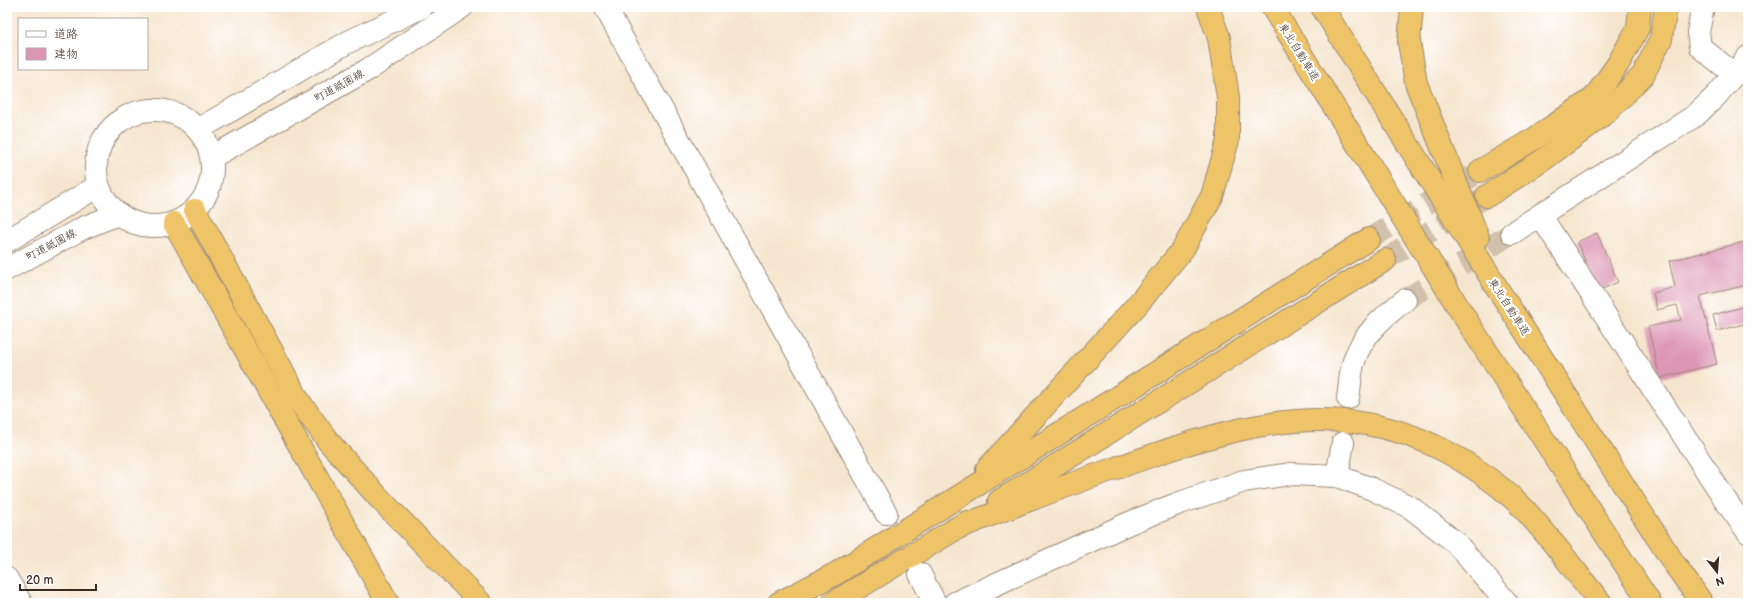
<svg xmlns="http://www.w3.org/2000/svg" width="1755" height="610" viewBox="0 0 1755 610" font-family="'Balsamiq Sans','Klee One',sans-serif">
<rect width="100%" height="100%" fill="#fff"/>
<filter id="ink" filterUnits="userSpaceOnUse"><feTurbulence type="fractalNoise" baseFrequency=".025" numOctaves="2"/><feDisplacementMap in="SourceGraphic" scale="8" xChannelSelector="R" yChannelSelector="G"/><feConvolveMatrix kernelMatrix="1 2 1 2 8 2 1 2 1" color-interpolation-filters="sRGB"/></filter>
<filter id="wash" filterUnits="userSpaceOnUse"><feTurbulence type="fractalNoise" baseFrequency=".012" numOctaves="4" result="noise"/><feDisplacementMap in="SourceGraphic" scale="16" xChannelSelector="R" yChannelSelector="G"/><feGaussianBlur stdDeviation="0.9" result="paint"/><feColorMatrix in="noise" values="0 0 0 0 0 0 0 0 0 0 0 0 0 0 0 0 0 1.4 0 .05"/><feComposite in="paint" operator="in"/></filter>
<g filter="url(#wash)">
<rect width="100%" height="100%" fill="#f6e5ce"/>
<g id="blocks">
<g fill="#dd95b4">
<path d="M1597 233 1618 282 1598 291 1577 242Z"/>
<path d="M1748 241V285L1700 296 1717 364 1660 378 1648 327 1681 320 1677 305 1657 310 1653 293 1675 287 1669 261Z"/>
<path d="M1746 306 1748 323 1717 331 1713 315Z"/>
</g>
</g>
</g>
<g filter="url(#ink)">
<use href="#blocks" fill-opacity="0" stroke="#988876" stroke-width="1"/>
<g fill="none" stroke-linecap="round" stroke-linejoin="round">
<path stroke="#d1c0ab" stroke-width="22" stroke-dasharray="22 11" stroke-linecap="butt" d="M1405 300 1512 233"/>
<g stroke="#d1c0ab" stroke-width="22" stroke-dasharray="22 11" stroke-linecap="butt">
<path d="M1369 239 1480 171"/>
<path d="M1385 260 1487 196"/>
</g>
<g stroke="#988876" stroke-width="24">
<g id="minor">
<path d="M605 7 886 513"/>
<path d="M1703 7 1698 32 1700 47 1735 75"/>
<circle cx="154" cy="168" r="58"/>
<path d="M199 129 348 42 422 7"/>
<path d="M212 157 369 69 462 7"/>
<path d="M1540 215 1730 507 1748 532"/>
<path d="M1512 233 1696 115 1717 95 1748 57"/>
<path d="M7 241 98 186"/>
<path d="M7 269 83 228 118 214"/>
<path d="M1348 398C1350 387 1350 375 1353 364 1361 335 1383 317 1405 300"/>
<path d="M1337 476 1343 443"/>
<path d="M920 574 935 603"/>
<path d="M7 579 21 603"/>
<path d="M955 603 1127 524 1177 504 1244 481 1290 474 1337 476 1372 489 1410 507 1455 542 1507 603"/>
</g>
</g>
<g stroke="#988876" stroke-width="24">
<g id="highway">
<path d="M1272 7 1465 318 1650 603"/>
<path d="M1322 7 1501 294 1673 562 1702 603"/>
<path d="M1412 7 1409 42 1416 83 1478 237"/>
<path d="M1480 171 1537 137 1594 98 1618 64 1638 28 1640 7"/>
<path d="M1487 196 1543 160 1606 113 1643 75 1661 39 1666 7"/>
<path d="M195 210 299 401 328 441 380 499 481 603"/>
<path d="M174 223 388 603"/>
<path d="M987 469 1137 305 1183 249 1212 196 1228 140V97L1219 38 1208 7"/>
<path d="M999 501 1385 260"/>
<path d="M955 529C1008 508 1062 487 1116 468 1193 441 1278 410 1360 423 1418 431 1473 462 1516 501 1546 530 1574 571 1601 603"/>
<path d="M779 603 837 573 1369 239"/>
<path d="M833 603 967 522"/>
</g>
</g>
<use href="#minor" stroke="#fff" stroke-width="22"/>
<use href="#highway" stroke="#efc469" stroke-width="22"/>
</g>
</g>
<g text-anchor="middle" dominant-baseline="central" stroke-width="4" stroke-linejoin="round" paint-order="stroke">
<g font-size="11" fill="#3b2a1e" stroke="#fff">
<text transform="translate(1299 52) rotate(58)">東北自動車道</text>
<text transform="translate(339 86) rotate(-29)">町道祗園線</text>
<text transform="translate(51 245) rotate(-28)">町道祗園線</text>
<text transform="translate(1509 307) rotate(57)">東北自動車道</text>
</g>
</g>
<rect width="1755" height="610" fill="none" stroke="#fff" stroke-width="24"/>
<rect x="18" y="18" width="130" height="52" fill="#ffffff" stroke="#b1aaa5"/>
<rect x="26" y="31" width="20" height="6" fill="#ffffff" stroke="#b1aaa5"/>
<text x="54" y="38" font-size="12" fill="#3b2a1e">道路</text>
<rect x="26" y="48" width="20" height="12" fill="#dd95b4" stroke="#b1aaa5"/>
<text x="54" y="58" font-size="12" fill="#3b2a1e">建物</text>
<g transform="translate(1717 572) rotate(163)" stroke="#ffffff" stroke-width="3" paint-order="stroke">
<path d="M0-3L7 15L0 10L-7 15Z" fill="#3b2a1e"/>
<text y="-6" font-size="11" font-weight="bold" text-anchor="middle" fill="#3b2a1e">N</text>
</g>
<path d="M20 584v6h76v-6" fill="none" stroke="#3b2a1e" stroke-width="2"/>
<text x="26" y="584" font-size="12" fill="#3b2a1e" stroke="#ffffff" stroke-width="3" paint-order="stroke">20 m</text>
</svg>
